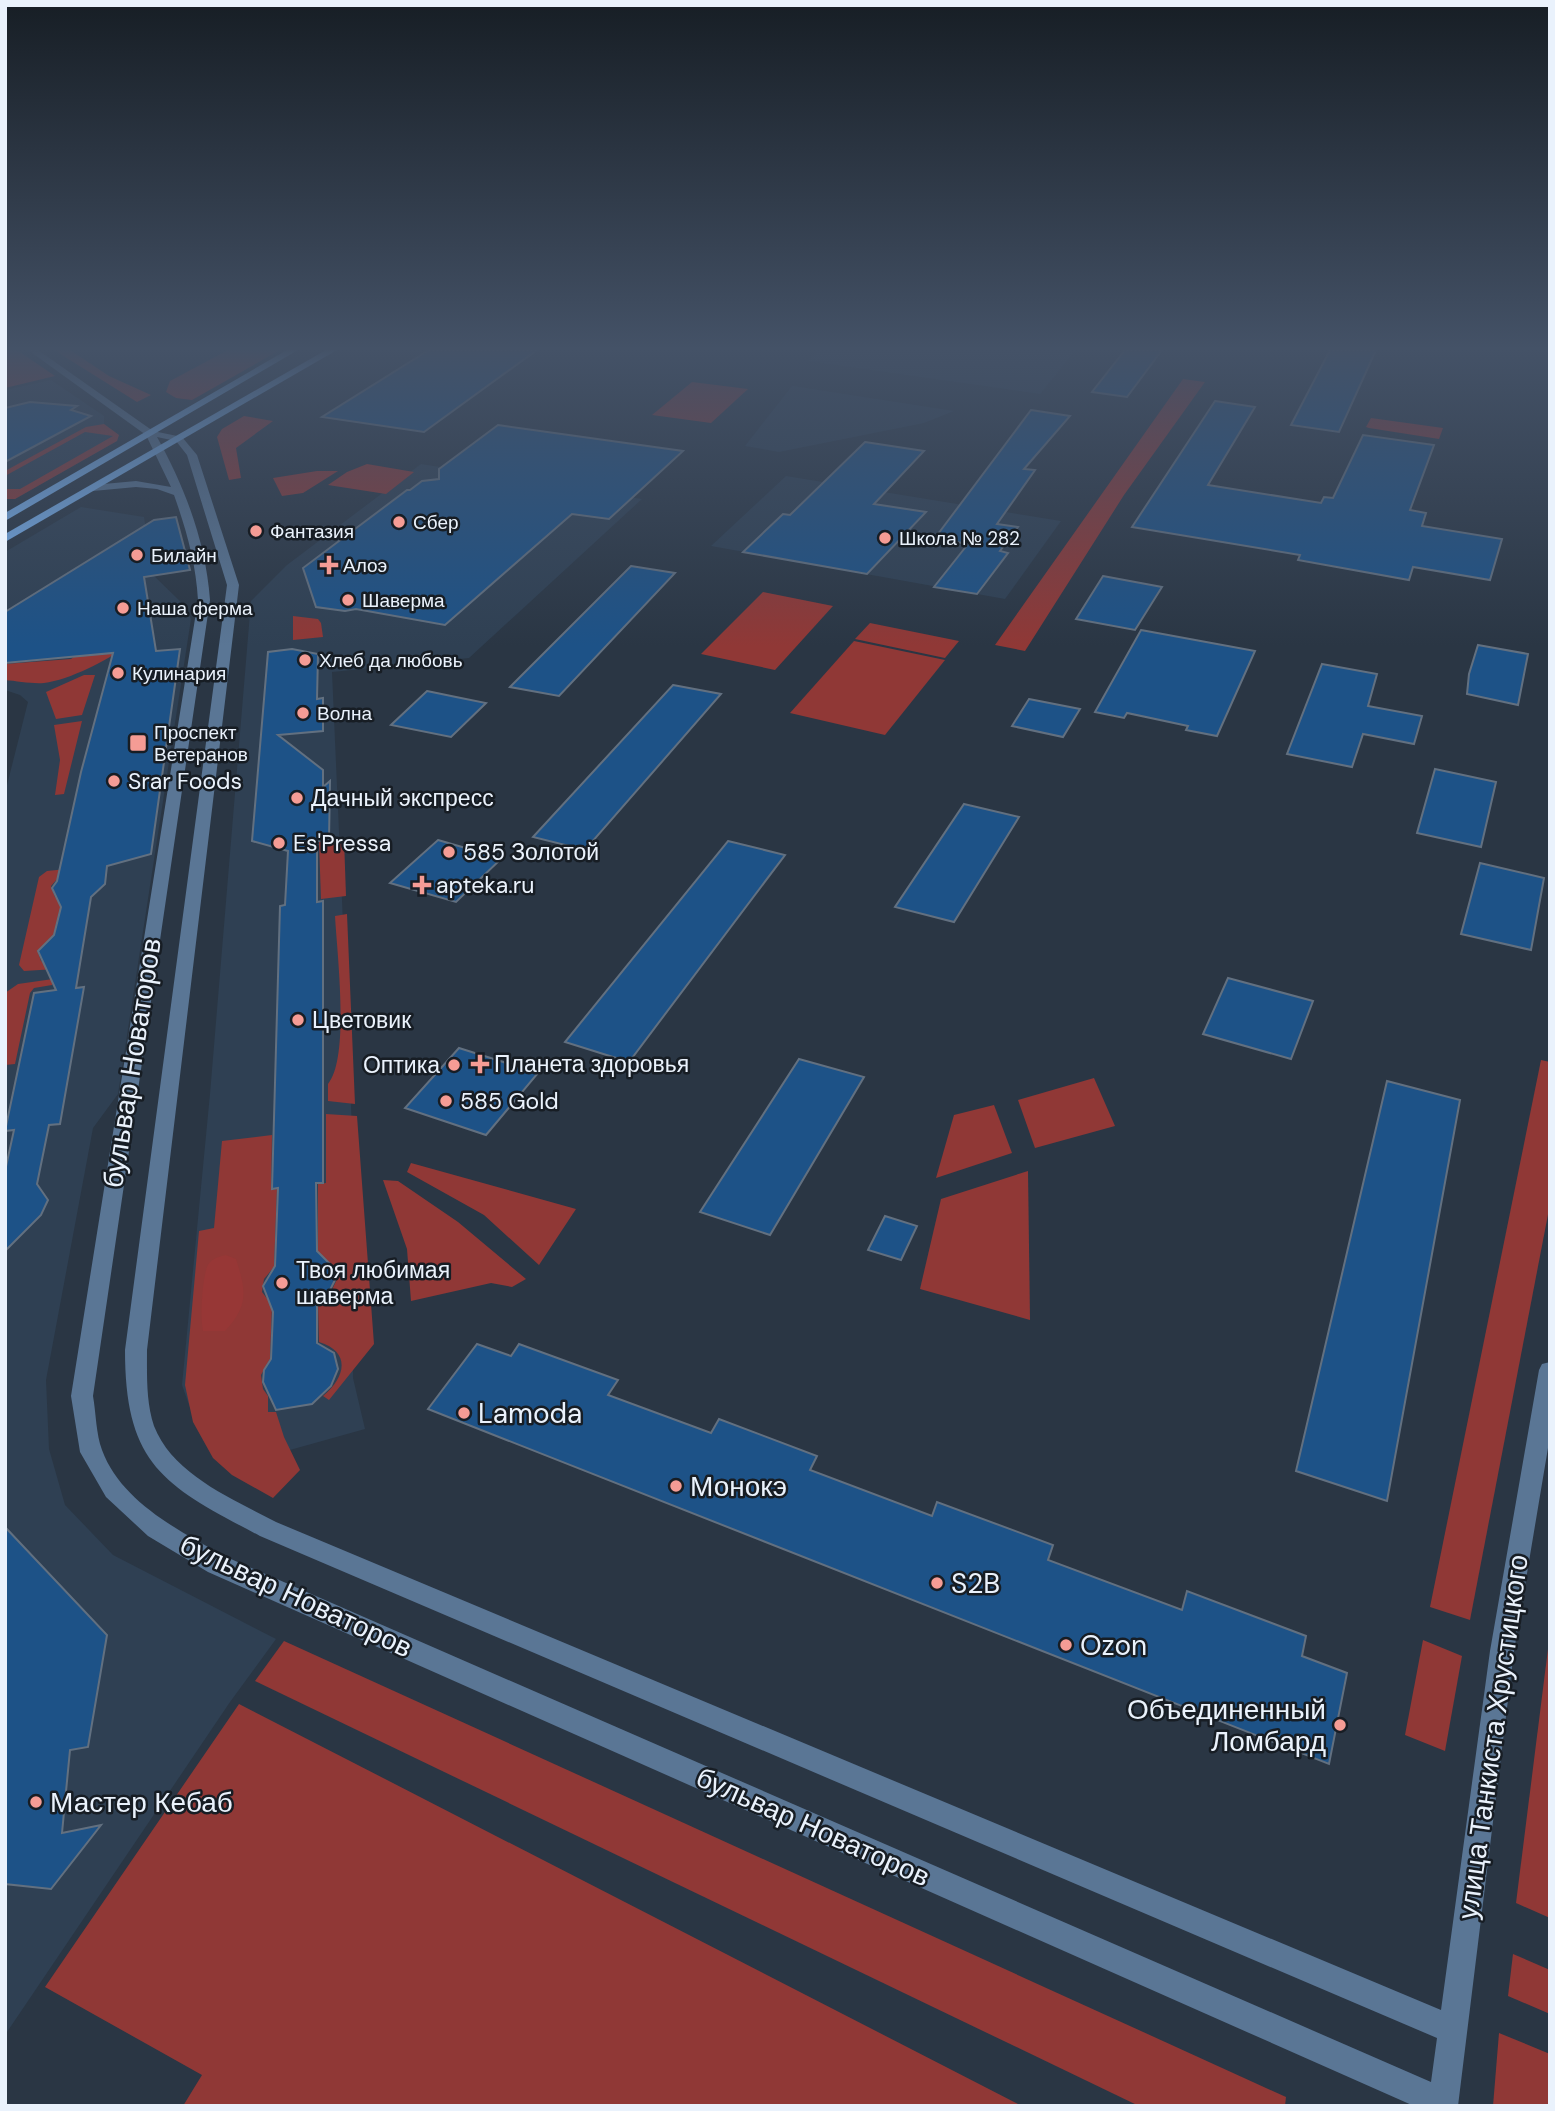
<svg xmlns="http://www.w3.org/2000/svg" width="1555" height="2111" viewBox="0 0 1555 2111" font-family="'DM Sans',sans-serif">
<rect width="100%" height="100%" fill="#2a3644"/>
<g fill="#2f4053">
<path d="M820 350H1076L1040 394 808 361Z"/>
<path d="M51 380 104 416V424L119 435 117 441 15 499H5V390Z"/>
<path d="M792 386H793L954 411 924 423 779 452 745 446Z"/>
<path d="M421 464 642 499 469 658 332 672 352 1129 353 1378 365 1429 243 1463 194 1419 182 1385 210 1094 251 601 287 565Z"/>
<path d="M786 476 1061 521 1005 599 711 546Z"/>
<path d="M81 507 144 517 153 575 184 605 191 619 118 1094 93 1128 46 1380 49 1449 65 1505 113 1555 276 1639 230 1702 5 2035V793L28 702 20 695 5 690V552Z"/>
</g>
<g fill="#903836">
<path d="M5 350H17L55 376 5 388Z"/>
<path d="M54 350H70L109 376 151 395 137 402Z"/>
<path d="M228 350H280L192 400 176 398 166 392 170 381Z"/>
<path d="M1183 379 1205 382 1124 495 1025 651 995 645Z"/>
<path d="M692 382 748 389 711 423 652 415Z"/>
<path d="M244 416 273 421 236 448 241 478 229 480 217 437 222 429Z"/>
<path d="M1371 418 1443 428 1439 439 1369 428 1366 427Z"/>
<path d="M104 424 119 435 117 441 15 499H5V489H20L113 436 85 432 5 476V471L86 427Z"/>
<path d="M367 464 414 472 386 494 328 485 347 472Z"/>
<path d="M317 471H338L303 493 282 496 273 478Z"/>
<path d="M763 592 833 606 775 670 701 654Z"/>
<path d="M293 616 318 619 321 623 323 637 293 640Z"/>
<path d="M870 623 959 641 945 658 855 639Z"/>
<path d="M854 641 945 660 885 735 790 713Z"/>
<path d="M129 645C108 660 69 680 44 683 32 684 17 681 5 680V664L71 659 79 653Z"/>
<path d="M84 675H95L82 715 56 719 46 692Z"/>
<path d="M82 721 64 794 55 795 60 760 54 725Z"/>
<path d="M344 839 346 896 321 899 319 842Z"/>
<path d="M76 868 58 878 51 886 55 897 64 901V932L50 938 38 952 41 961 56 969 24 971 19 965 39 877 47 871Z"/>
<path d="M347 914 355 1104 328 1101V1084C350 1057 337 953 335 916Z"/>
<path d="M53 979 52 985 34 988 30 993 15 1064 5 1065V993L18 984Z"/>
<path d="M1541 1060 1550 1062V1204L1470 1620 1430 1607Z"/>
<path d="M1094 1078 1115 1126 1035 1148 1018 1100Z"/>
<path d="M994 1105 1012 1153 936 1178 954 1115Z"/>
<path d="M326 1114 357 1116 374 1344 329 1400 323 1396C345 1378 352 1352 319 1342L318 1303 330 1294 337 1279 331 1263 318 1256V1184L326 1183Z"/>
<path d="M272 1135 271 1190 277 1189 274 1267 264 1279 262 1292 272 1305 270 1359 261 1375 263 1389 268 1396V1412H276L284 1437 300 1470 273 1498 232 1475 213 1458 193 1422 185 1385 199 1231 214 1228 222 1141Z"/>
<path d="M411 1163 576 1209 539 1265 484 1215 407 1172Z"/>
<path d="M1028 1171 1030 1320 920 1289 941 1199Z"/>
<path d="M383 1180 398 1181 458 1222 526 1279 512 1287 491 1283 411 1301 407 1249Z"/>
<path d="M1550 1633V1918L1516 1903Z"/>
<path d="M1423 1640 1462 1656 1445 1751 1405 1735Z"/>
<path d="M284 1641 1286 2097 1285 2106H1139L255 1681Z"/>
<path d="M239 1704 1022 2106H183L202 2075 45 1987Z"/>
<path d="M1513 1954 1550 1970V2014L1508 1996Z"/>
<path d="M1499 2033 1550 2054V2106H1493Z"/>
</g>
<path fill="#973736" d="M226 1255 236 1259C246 1291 249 1305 225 1331H203C200 1317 202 1281 207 1267 210 1259 218 1257 226 1255Z"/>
<g fill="#1d5287" stroke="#627080" stroke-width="2">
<path d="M429 350H537L424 432 322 417Z"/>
<path d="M1125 350H1162L1127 397 1092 392Z"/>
<path d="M1330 350H1376L1339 432 1291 425Z"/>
<path d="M1215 401 1255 407 1208 485 1321 503 1324 497 1333 498 1363 435 1434 445 1410 510 1426 513 1422 526 1502 539 1490 580 1413 567 1409 580 1298 560 1300 555 1132 527Z"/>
<path d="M30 402 77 406 71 410 91 416 5 462V408Z"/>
<path d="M1031 410 1070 416 1024 469 1035 470 997 524 1018 527 1000 551 1008 553 977 594 934 587 968 544 935 538Z"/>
<path d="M498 425 683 451 609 519 572 514 445 625 356 609 345 611 316 607 303 568 407 490H410L422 481 439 479V469Z"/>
<path d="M865 442 924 451 874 504 926 512 867 574 743 552 783 514 790 515Z"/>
<path d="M176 517 190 570 144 577 156 651 180 649 151 854 107 866 105 884 91 897 76 988 84 987 60 1124 49 1125 37 1184 48 1200 41 1215 5 1251V1171L14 1130 5 1131 34 993 56 990 38 951 54 935 61 907 52 888 57 881 81 772 113 653 5 663V612L154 520Z"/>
<path d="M631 566 675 573 559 696 510 687Z"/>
<path d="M1103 576 1162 587 1135 630 1076 619Z"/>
<path d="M1141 630 1255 651 1217 736 1186 730 1188 726 1127 713 1124 718 1095 712Z"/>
<path d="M1478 645 1528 654 1518 705 1467 694 1469 674Z"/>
<path d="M292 649 318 654 317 699 323 698V731L278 735 323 770V787L330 781 329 840 317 841V902L323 901V1183H316L317 1251 334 1268 336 1278 328 1294 317 1304V1343L334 1353 338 1369 331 1386 312 1404 276 1410 263 1382 264 1370 271 1359 273 1312 263 1286 275 1266 278 1188 272 1189 280 906 285 905 288 851 252 841 268 652Z"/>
<path d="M1322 664 1377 674 1368 706 1422 716 1414 744 1363 734 1352 767 1287 754Z"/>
<path d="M673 685 721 694 585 850 533 837Z"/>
<path d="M427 691 456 697 486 703 451 737 391 725Z"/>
<path d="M1029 699 1080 709 1063 737 1012 726Z"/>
<path d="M1435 769 1496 782 1481 847 1417 833Z"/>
<path d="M964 804 1019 817 954 922 895 907Z"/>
<path d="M438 840 469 849 502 858 456 902 390 883Z"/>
<path d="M728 841 785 855 629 1062 565 1042Z"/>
<path d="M1480 863 1544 878 1531 950 1461 934Z"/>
<path d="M1228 978 1313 1001 1291 1059 1203 1034Z"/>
<path d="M459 1048 538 1073 486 1135 405 1108Z"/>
<path d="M799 1059 864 1077 770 1235 700 1212Z"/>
<path d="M1387 1081 1460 1100 1387 1501 1296 1471Z"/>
<path d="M885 1216 917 1226 901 1260 868 1250Z"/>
<path d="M477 1344 511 1356 519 1344 618 1380 608 1395 711 1433 719 1419 817 1456 810 1470 932 1516 937 1502 1053 1545 1048 1560 1182 1610 1187 1591 1306 1636 1302 1656 1347 1673 1329 1764 428 1409Z"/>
<path d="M5 1527 107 1635 88 1747 70 1750 62 1833 101 1825 51 1889 5 1884Z"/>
</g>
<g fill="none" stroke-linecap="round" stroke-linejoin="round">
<path fill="#5a7695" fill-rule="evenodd" d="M28 350H38L153 431 182 437 197 455 239 585 147 1350C147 1375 146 1402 154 1426 173 1475 233 1499 276 1522L1441 2010 1490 1651 1539 1370 1542 1364 1550 1362V1436L1514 1651 1458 2106H1414L208 1572 148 1536 106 1497 80 1452 71 1396 198 600C196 563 186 529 174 495L157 489 136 487 93 491 88 488 93 485 136 481 171 487 146 435ZM157 437 176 441 187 455 227 585 125 1350C125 1466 165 1486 260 1536L1437 2038 1431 2082 224 1556C180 1531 121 1502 102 1450 96 1434 96 1413 93 1396L210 600C206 543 185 487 157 437Z"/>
<g fill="#7bb5f4" fill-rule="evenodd">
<path d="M287 350H298L5 521V513Z"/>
<path d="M326 350H337L5 542V534Z"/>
</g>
</g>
<linearGradient id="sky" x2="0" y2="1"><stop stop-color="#171e25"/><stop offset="0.54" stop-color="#445267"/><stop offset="1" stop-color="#445267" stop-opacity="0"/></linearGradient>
<rect width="1555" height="646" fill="url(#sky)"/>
<g fill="#f59c95" stroke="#171d24" stroke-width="2.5">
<circle cx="399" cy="522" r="7"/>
<circle cx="256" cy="531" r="7"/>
<circle cx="885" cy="538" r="7"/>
<circle cx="137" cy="555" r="7"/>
<path d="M325.5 554.5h7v7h7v7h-7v7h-7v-7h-7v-7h7z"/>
<circle cx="348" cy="600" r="7"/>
<circle cx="123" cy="608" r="7"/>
<circle cx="305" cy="660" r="7"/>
<circle cx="118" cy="673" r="7"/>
<circle cx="303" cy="713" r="7"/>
<rect x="129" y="734" width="18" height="18" rx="3.5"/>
<circle cx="114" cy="781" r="7"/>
<circle cx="297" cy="798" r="7"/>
<circle cx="279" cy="843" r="7"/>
<circle cx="449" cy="852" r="7"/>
<path d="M418.5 874.5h7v7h7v7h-7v7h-7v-7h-7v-7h7z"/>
<circle cx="298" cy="1020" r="7"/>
<path d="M476.5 1053.5h7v7h7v7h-7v7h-7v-7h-7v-7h7z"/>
<circle cx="454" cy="1065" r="7"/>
<circle cx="446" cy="1101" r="7"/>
<circle cx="282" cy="1283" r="7"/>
<circle cx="464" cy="1413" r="7"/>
<circle cx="676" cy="1486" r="7"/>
<circle cx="937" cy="1583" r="7"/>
<circle cx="1066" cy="1645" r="7"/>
<circle cx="1340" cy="1725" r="7"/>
<circle cx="36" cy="1802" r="7"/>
</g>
<g text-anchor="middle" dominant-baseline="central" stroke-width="5" stroke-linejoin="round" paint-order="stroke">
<g font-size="19" fill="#eaf2fc" stroke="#171d24" text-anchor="start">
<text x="413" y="522">Сбер</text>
<text x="270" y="531">Фантазия</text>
<text x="899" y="538">Школа № 282</text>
<text x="151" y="555">Билайн</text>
<text x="343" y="565">Алоэ</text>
<text x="362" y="600">Шаверма</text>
<text x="137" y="608">Наша ферма</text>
<text x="319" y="660">Хлеб да любовь</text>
<text x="132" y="673">Кулинария</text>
<text x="317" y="713">Волна</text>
<text x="154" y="732">Проспект<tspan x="154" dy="22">Ветеранов</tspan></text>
</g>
<g font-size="23" fill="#eaf2fc" stroke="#171d24" text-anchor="start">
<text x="128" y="781">Srar Foods</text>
<text x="311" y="798">Дачный экспресс</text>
<text x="293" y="843">Es'Pressa</text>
<text x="463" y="852">585 Золотой</text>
<text x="436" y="885">apteka.ru</text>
<text x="312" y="1020">Цветовик</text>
<text x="494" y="1064">Планета здоровья</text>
<text x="440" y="1065" text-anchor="end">Оптика</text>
<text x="460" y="1101">585 Gold</text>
<text x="296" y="1270">Твоя любимая<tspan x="296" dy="26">шаверма</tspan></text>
</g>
<g font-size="28" fill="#eaf2fc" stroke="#171d24">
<text transform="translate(132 1063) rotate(-81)">бульвар Новаторов</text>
<text transform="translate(296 1596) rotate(25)">бульвар Новаторов</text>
<text transform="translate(1493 1737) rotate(-82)">улица Танкиста Хрустицкого</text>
<text transform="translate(813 1827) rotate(24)">бульвар Новаторов</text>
</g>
<g font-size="28" fill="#eaf2fc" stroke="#171d24" text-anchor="start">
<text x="478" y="1413">Lamoda</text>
<text x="690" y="1486">Монокэ</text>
<text x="951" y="1583">S2B</text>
<text x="1080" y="1645">Ozon</text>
<text x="1326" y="1709" text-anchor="end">Объединенный<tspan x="1326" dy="32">Ломбард</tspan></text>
<text x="50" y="1802">Мастер Кебаб</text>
</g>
</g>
<rect width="1555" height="2111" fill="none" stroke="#eaf2fc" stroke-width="14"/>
</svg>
